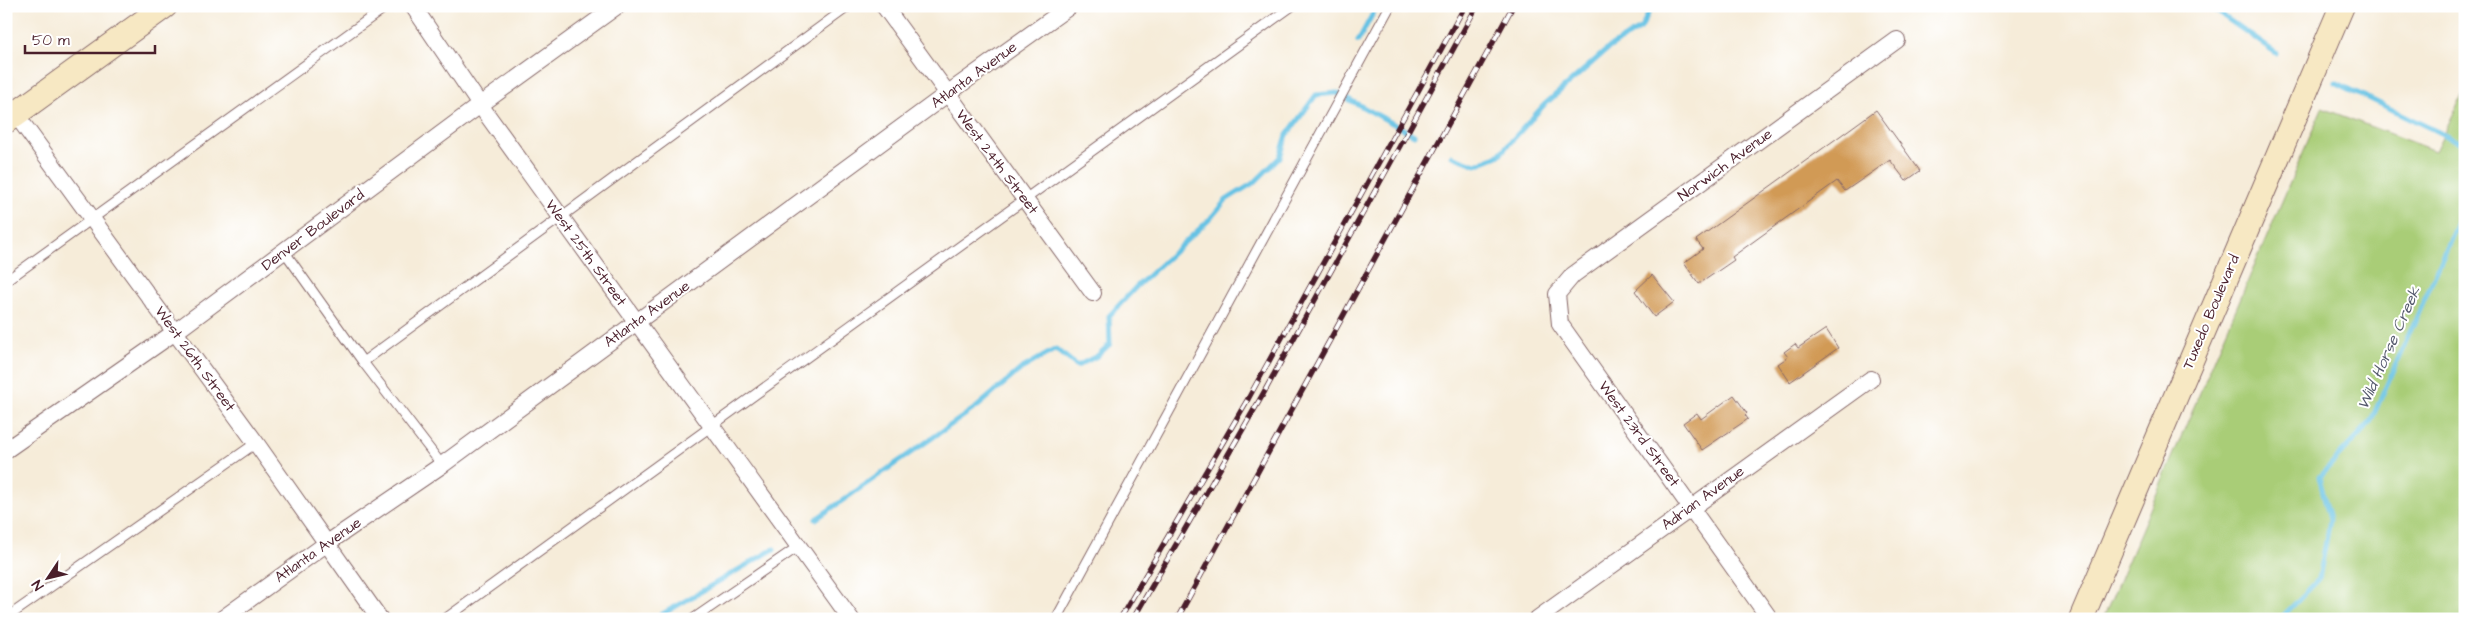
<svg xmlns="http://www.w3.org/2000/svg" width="2471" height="625" viewBox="0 0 2471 625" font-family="'Architects Daughter',sans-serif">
<rect width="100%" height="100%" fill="#fff"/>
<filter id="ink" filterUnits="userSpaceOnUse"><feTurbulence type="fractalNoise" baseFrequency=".02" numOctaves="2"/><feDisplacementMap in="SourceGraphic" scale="10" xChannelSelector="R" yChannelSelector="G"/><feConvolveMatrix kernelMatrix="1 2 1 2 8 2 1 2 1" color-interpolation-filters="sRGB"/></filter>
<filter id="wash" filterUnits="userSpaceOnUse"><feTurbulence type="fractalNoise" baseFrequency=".0096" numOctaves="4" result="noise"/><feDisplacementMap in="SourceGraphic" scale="20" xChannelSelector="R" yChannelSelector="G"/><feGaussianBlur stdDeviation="1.12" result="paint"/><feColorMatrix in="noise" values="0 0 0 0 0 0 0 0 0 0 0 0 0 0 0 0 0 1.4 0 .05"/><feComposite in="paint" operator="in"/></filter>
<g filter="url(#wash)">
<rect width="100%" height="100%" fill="#f6ecd9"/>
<path fill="#a9cd77" stroke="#7a7651" d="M2465 90V619H2103L2322 108 2435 151Z"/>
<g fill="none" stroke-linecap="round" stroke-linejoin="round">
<g stroke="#66c2e4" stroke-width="5">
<path d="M2209 6 2276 53"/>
<path d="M1358 41 1377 6"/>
<path d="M2335 82 2465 145"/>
<path d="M1452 156 1476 165 1498 156 1544 105 1610 47 1641 28 1652 6"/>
<path d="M816 519 978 406 1021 369 1056 349 1077 366 1097 356 1110 344 1109 316 1136 287 1209 220 1226 200 1255 182 1280 157 1287 135 1316 95 1337 93 1414 135"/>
<path d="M654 619 774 549"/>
<path d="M2280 619 2319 579 2330 520 2319 477 2370 423 2465 207"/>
</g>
</g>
<g id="blocks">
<g fill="#d19a54">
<path d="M1876 110 1920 171 1906 181 1890 160 1845 191 1837 181 1732 257 1734 260 1699 284 1684 263 1703 249 1696 240Z"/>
<path d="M1652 275 1674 302 1654 317 1635 291Z"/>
<path d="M1826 329 1838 348 1790 382 1778 364 1788 357 1784 352 1795 344 1798 348Z"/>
<path d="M1734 395 1747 413 1745 415 1748 419 1702 450 1683 423 1697 413 1701 419Z"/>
</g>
</g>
</g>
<g filter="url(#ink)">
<use href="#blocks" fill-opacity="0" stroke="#866768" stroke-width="1"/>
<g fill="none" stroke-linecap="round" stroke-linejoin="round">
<g stroke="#866768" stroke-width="11">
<g id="lane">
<path d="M284 251 363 362 442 465"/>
<path d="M6 281 387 6"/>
<path d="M363 362 849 6"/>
<path d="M6 618 256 443"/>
<path d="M445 619 1292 6"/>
<path d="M693 619 799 546"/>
<path d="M1056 619 1390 6"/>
</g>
</g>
<g stroke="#866768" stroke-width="18">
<g id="street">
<path d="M413 6 480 105 851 619"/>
<path d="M884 6 1093 293"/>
<path d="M6 101 256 443 380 619"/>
<path d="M6 450 175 332 480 105 617 6"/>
<path d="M222 619 326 544 442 465 947 94 1070 6"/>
<path d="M1537 619 1871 379"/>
<path d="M1770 619 1560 324 1557 294 1573 275 1897 40"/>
</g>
</g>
<g stroke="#866768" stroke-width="26">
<g id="secondary">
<path d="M6 121 165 6"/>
<path d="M2081 619 2342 6"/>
</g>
</g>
<use href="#lane" stroke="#fff" stroke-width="9"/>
<use href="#street" stroke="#fff" stroke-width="16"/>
<use href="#secondary" stroke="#f7e8c3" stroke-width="24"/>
<g stroke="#4a1f2b" stroke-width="5.5">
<g id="rail">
<path d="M1120 619 1248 399 1465 6"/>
<path d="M1133 619 1262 396 1477 6"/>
<path d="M1177 619 1513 6"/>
</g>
</g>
<use href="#rail" stroke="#fff" stroke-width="4" stroke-dasharray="11" stroke-linecap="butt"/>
</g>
</g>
<g text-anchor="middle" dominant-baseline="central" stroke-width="4" stroke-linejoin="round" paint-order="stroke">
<g font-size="15" fill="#4a1f2b" stroke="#fff">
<text transform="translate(974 75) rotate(-36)">Atlanta Avenue</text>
<text transform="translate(997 162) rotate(53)">West 24th Street</text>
<text transform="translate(1725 165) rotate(-36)">Norwich Avenue</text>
<text transform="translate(313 230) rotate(-37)">Denver Boulevard</text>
<text transform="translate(586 253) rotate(54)">West 25th Street</text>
<text transform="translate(2211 312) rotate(-67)">Tuxedo Boulevard</text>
<text transform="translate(647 314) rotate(-36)">Atlanta Avenue</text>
<text transform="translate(195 359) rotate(54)">West 26th Street</text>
<text transform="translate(1639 434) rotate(54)">West 23rd Street</text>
<text transform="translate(1703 498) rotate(-36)">Adrian Avenue</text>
<text transform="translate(318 550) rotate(-35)">Atlanta Avenue</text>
</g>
<g font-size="16" font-style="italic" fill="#54586c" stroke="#fff">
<text transform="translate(2389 348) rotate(-66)">Wild Horse Creek</text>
</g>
</g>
<rect width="2471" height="625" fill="none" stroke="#fff" stroke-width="25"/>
<g transform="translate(48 578) rotate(235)" stroke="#ffffff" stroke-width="4" paint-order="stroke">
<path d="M0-4L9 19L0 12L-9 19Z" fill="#4a1f2b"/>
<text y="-8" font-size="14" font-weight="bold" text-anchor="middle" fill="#4a1f2b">N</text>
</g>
<path d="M25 45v8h130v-8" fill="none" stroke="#4a1f2b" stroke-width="2.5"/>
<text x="32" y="45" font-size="15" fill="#4a1f2b" stroke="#ffffff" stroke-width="4" paint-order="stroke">50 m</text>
</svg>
